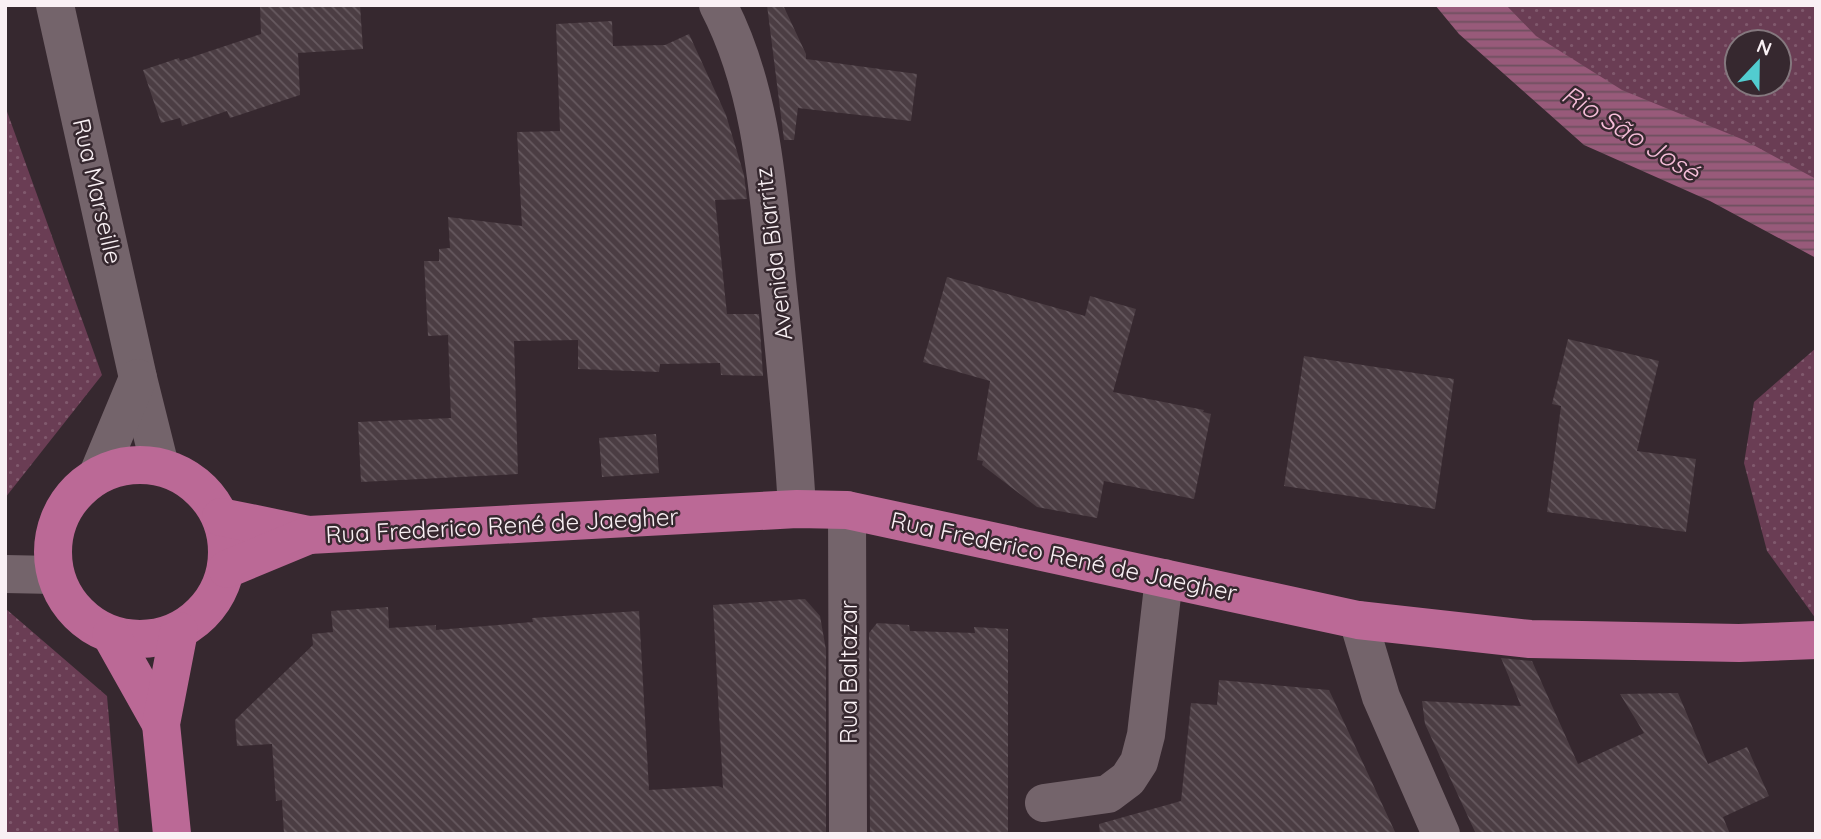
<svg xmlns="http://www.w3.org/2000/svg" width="1821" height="839" viewBox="0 0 1821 839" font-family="Quicksand,sans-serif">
<defs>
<pattern id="grass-dots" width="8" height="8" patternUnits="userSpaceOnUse" patternTransform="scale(1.75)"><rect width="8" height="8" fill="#6a3d54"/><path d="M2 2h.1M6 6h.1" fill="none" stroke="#80596d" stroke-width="1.8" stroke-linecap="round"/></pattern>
<pattern id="water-rules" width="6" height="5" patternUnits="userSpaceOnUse" patternTransform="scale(1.75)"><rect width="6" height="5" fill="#985a7a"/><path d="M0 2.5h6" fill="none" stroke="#6e505f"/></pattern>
<pattern id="building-back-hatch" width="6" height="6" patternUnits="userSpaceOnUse" patternTransform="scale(1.75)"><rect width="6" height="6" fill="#4b3d43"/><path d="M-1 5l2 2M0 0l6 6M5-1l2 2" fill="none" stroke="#66595f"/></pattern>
</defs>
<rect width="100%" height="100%" fill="#36282f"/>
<g fill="url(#grass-dots)" fill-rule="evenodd">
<path d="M1480 5H1816V229ZM1737 42H1779V84H1737Z"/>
<path d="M5 106 102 375 5 498Z"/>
<path d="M1816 348V619L1767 551 1744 463 1754 402Z"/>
<path d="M5 598 6 609 107 696 119 834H5Z"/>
</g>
<path fill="url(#water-rules)" d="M1435 5H1506L1536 36 1622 90 1744 140 1816 179V258L1710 201 1584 145 1459 34Z"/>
<g fill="url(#building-back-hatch)">
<path d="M260 5H360L363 49 298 53 300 95 230 118 227 111 182 126 180 118 161 123 143 70 179 58 180 61 261 34Z"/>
<path d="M767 5H783L806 54V59L917 74 911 121 798 108 794 140H784Z"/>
<path d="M612 21 613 46 665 45 689 34 726 115 744 175 747 199 715 200 727 314H759L763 376 721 375 720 363 660 364 659 372 578 369V340L514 341 518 474 361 482 358 422 451 418 448 335 428 336 424 261H439V249L450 248 448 217 522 226 517 132 560 131 556 24Z"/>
<path d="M947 277 1085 316 1090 296 1136 309 1113 392 1204 410 1203 412 1211 414 1194 499 1104 481 1097 518 1037 507 982 465 983 461 977 460 990 381 923 362Z"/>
<path d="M1568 339 1659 361 1637 451 1696 459 1686 532 1547 512 1561 406 1552 404Z"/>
<path d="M1304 356 1454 379 1435 509 1284 486Z"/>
<path d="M656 434 659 473 602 477 599 438Z"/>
<path d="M805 599 820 616 826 650V834H284L282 800 276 801 272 744 237 746 235 720 313 645 312 634 333 632 331 611 388 607 389 628 436 625V630L533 622 532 618 639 611 649 790 718 786 723 788 713 605Z"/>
<path d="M877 623 909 625 910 631 975 633 974 627 1008 629V834H870L869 633Z"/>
<path d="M1501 658 1532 661 1578 764 1644 733 1620 694 1678 693 1708 764 1747 747 1769 796 1723 817 1730 834H1476L1425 724 1422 701 1521 706Z"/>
<path d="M1219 680 1329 690 1396 834H1100L1099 824 1181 801 1191 703 1217 705Z"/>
</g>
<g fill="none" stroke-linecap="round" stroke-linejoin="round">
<g stroke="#74646b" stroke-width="38">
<path d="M55 5 138 378 160 466"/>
<path d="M718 5C762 89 768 189 777 280 785 357 793 433 797 509"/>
<path d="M98 474 138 378"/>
<path d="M847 510 848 834"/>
<path d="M5 574 55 575"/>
<path d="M1358 620 1381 697 1441 834"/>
<path d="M1044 803 1108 794 1128 779 1139 762 1146 735 1164 578"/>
</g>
<g stroke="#bb6996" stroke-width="38">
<circle cx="140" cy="552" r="87"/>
<path d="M221 517 309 535 797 509 847 510 1358 620 1530 639 1739 643 1816 640"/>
<path d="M227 569 309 535"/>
<path d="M111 635 161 724"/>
<path d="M172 834 161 724 179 631"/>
</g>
</g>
<g text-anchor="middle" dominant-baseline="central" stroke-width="5" stroke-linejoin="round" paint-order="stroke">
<g font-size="24" fill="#f9f0f4" stroke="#36282f">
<text transform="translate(98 191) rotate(77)">Rua Marseille</text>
<text transform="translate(773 254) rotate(-97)">Avenida Biarritz</text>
<text transform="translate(502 525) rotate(-3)">Rua Frederico René de Jaegher</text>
<text transform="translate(1064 556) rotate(12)">Rua Frederico René de Jaegher</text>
<text transform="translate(848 672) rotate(-90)">Rua Baltazar</text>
</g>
<g font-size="26" font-style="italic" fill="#f5bdd8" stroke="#36282f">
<text transform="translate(1631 133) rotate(32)">Rio São José</text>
</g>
</g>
<rect width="1821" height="839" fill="none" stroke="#f9f0f4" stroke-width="14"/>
<g transform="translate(1758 63) rotate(22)"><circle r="33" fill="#36282f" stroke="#84787e" stroke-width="2"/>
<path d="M0-5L12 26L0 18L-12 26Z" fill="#52ccd0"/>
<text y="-10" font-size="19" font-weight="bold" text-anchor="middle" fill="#f9f0f4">N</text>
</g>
</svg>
